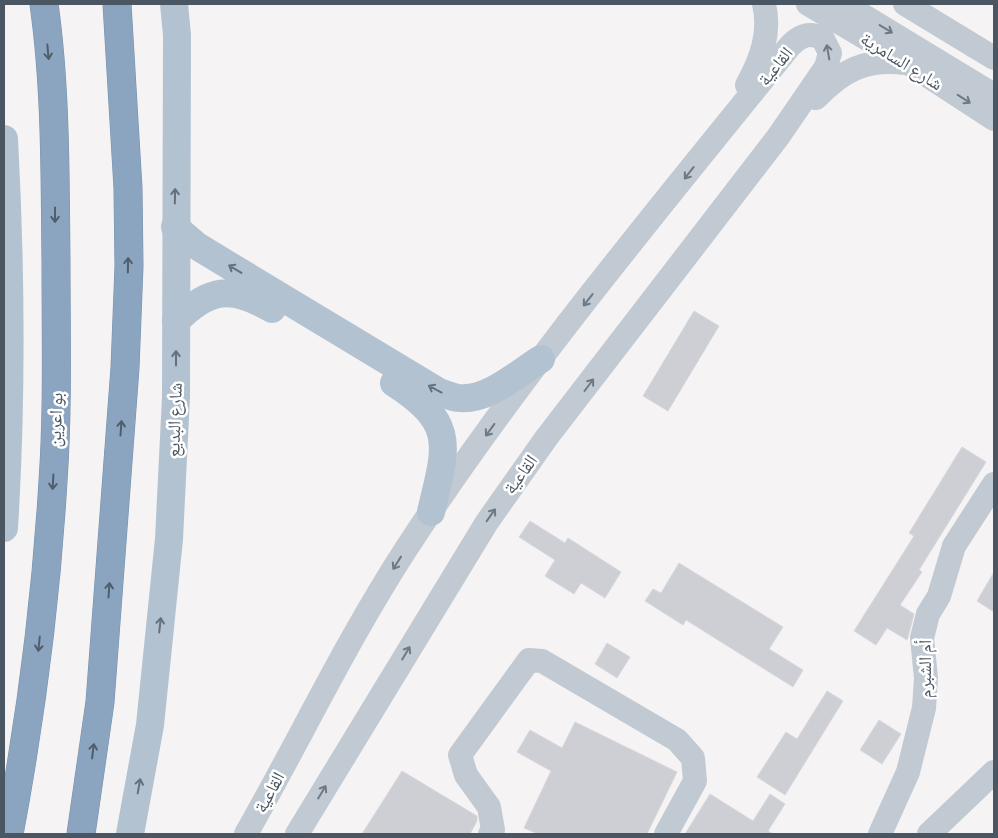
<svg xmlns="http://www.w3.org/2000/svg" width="998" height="838" viewBox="0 0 998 838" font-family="'Titillium Web','Noto Naskh Arabic',sans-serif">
<rect width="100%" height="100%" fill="#f5f3f3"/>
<g fill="#cdcfd5" stroke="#d7d9de">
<path d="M694 311 719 326 668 411 643 396Z"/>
<path d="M962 447 986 462 919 570 922 572 900 605 914 614 908 637 907 640 887 628 876 645 854 631 914 536 909 533Z"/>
<path d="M530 521 565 543 568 538 621 572 605 598 581 583 574 594 545 576 555 560 519 537Z"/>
<path d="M679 563 783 627 769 649 803 670 793 687 686 620 683 625 645 601 653 589 661 593Z"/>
<path d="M994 572V612L977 601Z"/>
<path d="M607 643 630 657 617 678 595 664Z"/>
<path d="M827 691 843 701 785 795 757 777 786 732 797 739Z"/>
<path d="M879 720 901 734 882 764 860 750Z"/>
<path d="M575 722 677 772 647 834H538L524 828 551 771 517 752 530 730 562 748Z"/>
<path d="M402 771 477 816V821L470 834H362Z"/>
<path d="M710 794 753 821 770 794 785 804 768 831 773 834H685Z"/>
</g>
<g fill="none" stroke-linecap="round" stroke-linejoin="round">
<g stroke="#7690ad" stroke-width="29">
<g id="highway">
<path d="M9 834C31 717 46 600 53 481 58 409 56 336 56 263 55 177 56 89 44 4"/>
<path d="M81 834 100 702 125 368 129 266 128 188 117 4"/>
</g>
</g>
<g stroke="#c1cad2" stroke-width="24">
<path d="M808 4 908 63 994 119"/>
<path d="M844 4 994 95"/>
<path d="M905 4 994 58"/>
<path d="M747 85C761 60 771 33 764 4"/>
<path d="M816 98C843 70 866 58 906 63"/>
<path d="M246 834C300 739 347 640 406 549 521 373 657 211 789 47 799 36 809 31 823 39L830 53 826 67 778 137 547 437 487 522 297 834"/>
<path d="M490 834 493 830 489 807 466 775 460 755 529 660 542 661 677 740 693 758 695 781 666 834"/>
<path d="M880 834 908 772 924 708 926 678 922 638 928 614 939 596 954 546 994 484"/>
<path d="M929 834 994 772"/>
</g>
<g stroke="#b3c2d1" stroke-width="28">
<path d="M4 139C11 269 12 398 4 528"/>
<path d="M175 227 197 246 220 260 439 392C445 394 452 397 458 398 487 402 518 373 541 359"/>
<path d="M176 321C209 288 231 285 272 309"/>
<path d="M394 383C458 424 446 447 431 512"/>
<path d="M130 834 150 725 169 539 176 397 177 35 174 4"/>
</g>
<use href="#highway" stroke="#8ba5c1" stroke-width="28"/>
</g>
<defs><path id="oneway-shaft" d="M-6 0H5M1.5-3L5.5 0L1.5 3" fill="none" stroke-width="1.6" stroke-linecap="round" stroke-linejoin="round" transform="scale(1.25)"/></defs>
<g stroke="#6e7983">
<use href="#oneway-shaft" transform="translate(886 29) rotate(31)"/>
<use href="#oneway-shaft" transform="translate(828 52) rotate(-100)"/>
<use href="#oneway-shaft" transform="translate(964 99) rotate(33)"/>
<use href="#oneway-shaft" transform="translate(689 173) rotate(128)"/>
<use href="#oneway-shaft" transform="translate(588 300) rotate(128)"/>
<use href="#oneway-shaft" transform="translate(589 385) rotate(-53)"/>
<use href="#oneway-shaft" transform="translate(490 430) rotate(126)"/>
<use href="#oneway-shaft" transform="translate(491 515) rotate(-55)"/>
<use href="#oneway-shaft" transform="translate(397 563) rotate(122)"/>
<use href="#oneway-shaft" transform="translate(406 653) rotate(-59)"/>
<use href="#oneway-shaft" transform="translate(322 792) rotate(-59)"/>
</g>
<g stroke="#505e6b">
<use href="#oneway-shaft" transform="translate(48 52) rotate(85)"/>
<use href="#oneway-shaft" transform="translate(55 215) rotate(90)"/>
<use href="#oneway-shaft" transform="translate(128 265) rotate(-89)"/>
<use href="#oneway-shaft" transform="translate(121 428) rotate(-86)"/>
<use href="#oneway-shaft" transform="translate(53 482) rotate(93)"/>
<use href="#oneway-shaft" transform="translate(109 590) rotate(-86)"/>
<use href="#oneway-shaft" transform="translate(39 644) rotate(96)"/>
<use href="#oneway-shaft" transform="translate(93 751) rotate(-83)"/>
</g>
<g stroke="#64717d">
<use href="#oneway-shaft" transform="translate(175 196) rotate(-89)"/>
<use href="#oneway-shaft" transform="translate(235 269) rotate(-149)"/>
<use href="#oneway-shaft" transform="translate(176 358) rotate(-90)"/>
<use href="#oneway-shaft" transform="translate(435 389) rotate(-152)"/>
<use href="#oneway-shaft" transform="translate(160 625) rotate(-84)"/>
<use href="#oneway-shaft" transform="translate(139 786) rotate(-80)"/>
</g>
<g text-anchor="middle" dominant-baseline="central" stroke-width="5" stroke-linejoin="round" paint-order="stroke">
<g font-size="18" fill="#4a5661" stroke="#fff">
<text transform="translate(902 61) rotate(32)">شارع السامرية</text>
<text transform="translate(775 66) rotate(-51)">القاعية</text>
<text transform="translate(55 420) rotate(-88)">بو اعرين</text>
<text transform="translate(174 420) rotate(-88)">شارع البديع</text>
<text transform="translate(520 474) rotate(-54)">القاعية</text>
<text transform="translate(924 669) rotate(-90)">أم الشبرم</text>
<text transform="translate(269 792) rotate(-61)">القاعية</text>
</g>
</g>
<rect width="998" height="838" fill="none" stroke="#4a5661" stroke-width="10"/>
</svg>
